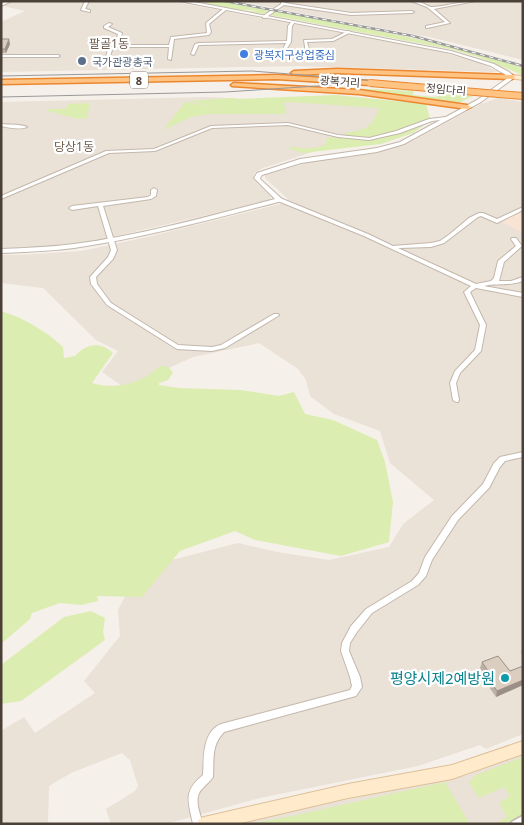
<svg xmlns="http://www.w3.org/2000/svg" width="524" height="825" viewBox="0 0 524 825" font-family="'Noto Sans','Noto Sans KR',sans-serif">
<rect width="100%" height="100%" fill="#f6f0ea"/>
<g fill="#eae1d7">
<path d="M13 1H168L186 4 442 52 480 63 498 72 298 66 1 72V22L25 11 3 6Z"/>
<path d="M237 1H523V60L434 38Z"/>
<path d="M209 97 384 106 377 124 365 135 263 168 254 173 253 179 271 197 268 201 90 242 27 248H1V102Z"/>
<path d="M498 98 523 102V734L486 749 480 745 418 766 260 798 166 824H111L106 809 135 791 138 786 130 760 122 753 71 773 49 786 48 824H1V731L24 717 35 733 95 693 84 681 120 636 118 610 127 592 160 563 238 543 277 552 329 560 389 547 403 524 434 500 390 463 380 431 334 414 310 396 306 380 298 369 259 343 193 357 125 388 102 372 118 351 96 340 43 288 1 283V255H21L81 251 152 236 280 204 289 200 265 178V175L326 157 374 152 409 143 481 104Z"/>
<path d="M523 754V824H225L468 775Z"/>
</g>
<path fill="#f9e3d4" d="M523 210V233L500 221Z"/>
<g fill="#dbedb0">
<path d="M193 1H220L270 11 264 14 247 11 259 10H241Z"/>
<path d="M276 11C359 27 443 41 523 68V75L478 57 450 49 270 15Z"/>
<path d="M325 87 414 91 413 95 437 97 438 93 473 96 461 102 454 103 372 91 323 88Z"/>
<path d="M335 95 426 104 430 118C408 126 368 145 345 135L346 133C367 129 371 129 379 108L289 102 282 103 286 108V114H208L191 117 163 130 185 102 220 108 187 101C203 101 218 98 235 98L236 99Z"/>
<path d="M90 103 87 118 78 119 55 113 54 111 46 112 49 109H66L68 104Z"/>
<path d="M428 122 413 133 381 144 303 153 290 149V147C301 148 316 150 326 144V139L331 137 375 139 403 132Z"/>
<path d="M1 311C24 318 46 331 63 347L64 358 75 356C86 344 100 341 113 353L92 383C116 390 142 384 160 366L169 367 173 373 168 380 159 383V385L179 388 241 390 279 396 294 392 305 414 333 420 377 440 385 462 393 502 389 542 341 556 255 540 235 531 180 551 142 597 97 596 98 601 81 605 60 603 32 613 30 619 1 644Z"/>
<path d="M91 611 105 618 103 632 105 640 21 701 1 704V665L64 617Z"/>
<path d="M523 757V815L505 824H496L507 817 499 803 510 796 504 787 479 798 469 782 476 775Z"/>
<path d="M445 782 470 824H248L292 816Z"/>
</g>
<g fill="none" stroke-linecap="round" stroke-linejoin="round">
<g stroke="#c3b7ab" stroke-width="9">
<path id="pedestrian" d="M514 824 523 819"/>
</g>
<g stroke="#c3b7ab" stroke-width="2">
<g id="minor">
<path d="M7 1H12L1 6V4Z"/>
<path d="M85 1H89L85 9 90 10V12L81 10Z"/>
<path d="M281 1H285V3L351 13 412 11 414 12 412 13 351 15 284 5 265 18H263V16L281 4Z"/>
<path d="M411 1C422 1 422 4 431 7 436 8 465 1 475 1L434 9 450 23 427 28H426V26L445 22 427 7Z"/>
<path d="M224 8 227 9 209 24 211 32 209 35 174 39 171 60 168 59 169 47H116L112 50 108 62 105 61 108 49 115 45 118 34 104 28V26L109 23 112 24 108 27 122 33 119 45H169L171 37 207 33 206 23Z"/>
<path d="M292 21 295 22 292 26 291 42 284 53H276L274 52 276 51H282L286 43 199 45 198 46 194 55 191 54 195 44 199 43 287 41 288 26Z"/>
<path d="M348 31 351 32 333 41 307 42 310 53 308 54 306 53 304 40 332 39Z"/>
<path d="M1 55H58L60 56 58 57H1Z"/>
<path d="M446 117H448V119L432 121 400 133 369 140 338 137 288 125 212 128 155 151 109 153 1 199V196L106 151 154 149 211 126 288 123 338 135 369 138 396 131 429 119Z"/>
<path d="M1 124C9 125 21 124 27 127 20 130 10 128 1 126Z"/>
<path d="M154 188 157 190 156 196 151 199 103 206 117 250 113 259 96 277 97 284 111 303 178 345 212 347 221 345 274 314H278L279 315 278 316 225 348 212 351 177 349 107 305 91 284 90 277 108 257 111 250 98 206 72 210 69 208 72 206 148 197 151 195V190Z"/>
<path d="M280 198 368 234 393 246 431 243 440 241 450 234 469 218 479 213H483L497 219 523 207V210L497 223 481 216 478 217 444 243 431 247 398 248 476 284 491 281 494 278 498 261 516 246 511 239 512 238H516L522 246 504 262 499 281H511L523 277V281C509 286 498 283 484 286L523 293V297L476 288 470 292 486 325 481 351 460 373 456 383 459 400 458 402H456L453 400 450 383 455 371 475 350 480 325 464 292 471 286 364 236 278 201V199Z"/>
<path d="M523 452V457L505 461 500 467 489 488 458 520 432 560 426 576 418 585 372 613 357 632 350 643 349 651 360 677 362 687 356 696 224 732C211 746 214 759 213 777 210 782 206 784 202 789 193 798 200 813 203 824H193C188 801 183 791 203 775 204 758 202 732 221 724L350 690 352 686 350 677 341 651 342 643 351 626 366 609 412 581 419 573 425 557 452 516 483 484 494 463 500 457Z"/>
</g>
</g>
<g stroke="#c3b7ab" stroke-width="2">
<path id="tertiary" d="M179 1H189L451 51 494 64 509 72 515 77 481 102 404 144 377 152 301 163 262 175 260 178 261 180 282 199V201C213 219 144 238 74 248 50 251 25 252 1 253V249C25 248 50 247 74 244 142 235 209 216 275 199L254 178 257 173 300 159 377 148 400 142 477 100 509 77 491 66 451 53Z"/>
</g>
<g stroke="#ddc098" stroke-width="2">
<g id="secondary">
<path d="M512 75 523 76V80L510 78V76Z"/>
<path d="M523 741V754L452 779 348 798 237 824H197L199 819 204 817 348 784 452 765Z"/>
</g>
</g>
<g stroke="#eb882f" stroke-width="3">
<g id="trunk">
<path d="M337 69 512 75 515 77 512 79 337 73 294 75 291 73 294 71Z"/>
<path d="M277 75 370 81 373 83 370 85 277 79 1 84V80Z"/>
<path d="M234 83 359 90 467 105 471 107 467 109 359 94 232 86 231 85Z"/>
</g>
</g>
<use href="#pedestrian" stroke="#fff" stroke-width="6"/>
<use href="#minor" fill="#fff" fill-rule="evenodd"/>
<use href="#tertiary" fill="#fff" fill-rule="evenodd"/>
<use href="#secondary" fill="#ffeacb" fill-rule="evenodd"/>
<use href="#trunk" fill="#ffc483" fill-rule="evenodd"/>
<g stroke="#999" stroke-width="1">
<path d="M1 76 252 71 429 85 523 95"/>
<path d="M1 97 225 92 333 85"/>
</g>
<g stroke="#999" stroke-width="2.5">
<path id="rail" d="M225 1 413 36 523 66"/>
</g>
<use href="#rail" stroke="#fff" stroke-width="1" stroke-dasharray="4.5" stroke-linecap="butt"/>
<g stroke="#eb882f" stroke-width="8" stroke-linecap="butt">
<path id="trunk-bridge" d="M370 83 523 96"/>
</g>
<use href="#trunk-bridge" stroke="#ffc483" stroke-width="6"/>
</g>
<g fill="#bdb0a6">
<path d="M1 39 10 44 6 53H1Z"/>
<path d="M523 647V655L521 653Z"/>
<path d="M482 662 510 671 523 666V685L496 697 485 681 486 676 480 668Z"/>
</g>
<g fill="#9a9087">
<path d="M9 39 10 44 6 53 5 49Z"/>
<path d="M523 680V685L496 697 497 691Z"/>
</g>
<g fill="#dccdc1" stroke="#9a9087">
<path d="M1 39H9L5 49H1Z"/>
<path d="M498 656 510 671 523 666V680L497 691 486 675 490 674 482 662Z"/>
</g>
<circle fill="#3f7fe0" stroke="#fff" stroke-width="2" cx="244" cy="54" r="5"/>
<circle fill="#5c6f8a" stroke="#fff" stroke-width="2" cx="82" cy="61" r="5"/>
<circle fill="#0f9aa8" stroke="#fff" stroke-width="2" cx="505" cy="678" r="5"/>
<g text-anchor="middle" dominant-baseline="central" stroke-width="4.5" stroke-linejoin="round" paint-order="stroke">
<g font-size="11" fill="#366cbe" stroke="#fff" text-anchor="start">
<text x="254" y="54">광복지구상업중심</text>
</g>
<g font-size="11" fill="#4e5e75" stroke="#fff" text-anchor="start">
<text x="92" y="61">국가관광총국</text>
</g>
<rect fill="#fff" stroke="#817973" stroke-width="1" x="130" y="71.5" width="18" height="17" rx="4"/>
<g font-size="11" font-weight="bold" fill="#4b4037">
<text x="139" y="80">8</text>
</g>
<g font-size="11" fill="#4b4037" stroke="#fff">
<text transform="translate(340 81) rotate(4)">광복거리</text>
<text transform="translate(446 89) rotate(5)">정임다리</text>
</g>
<g font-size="12" fill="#6f5c4d" stroke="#fff">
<text x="109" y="43">팔골1동</text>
<text x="74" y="146">당상1동</text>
</g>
<g font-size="15" fill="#0d838f" stroke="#fff" text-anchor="end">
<text x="495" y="678">평양시제2예방원</text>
</g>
</g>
<rect width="524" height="825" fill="none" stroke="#4b4037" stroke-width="5"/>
</svg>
